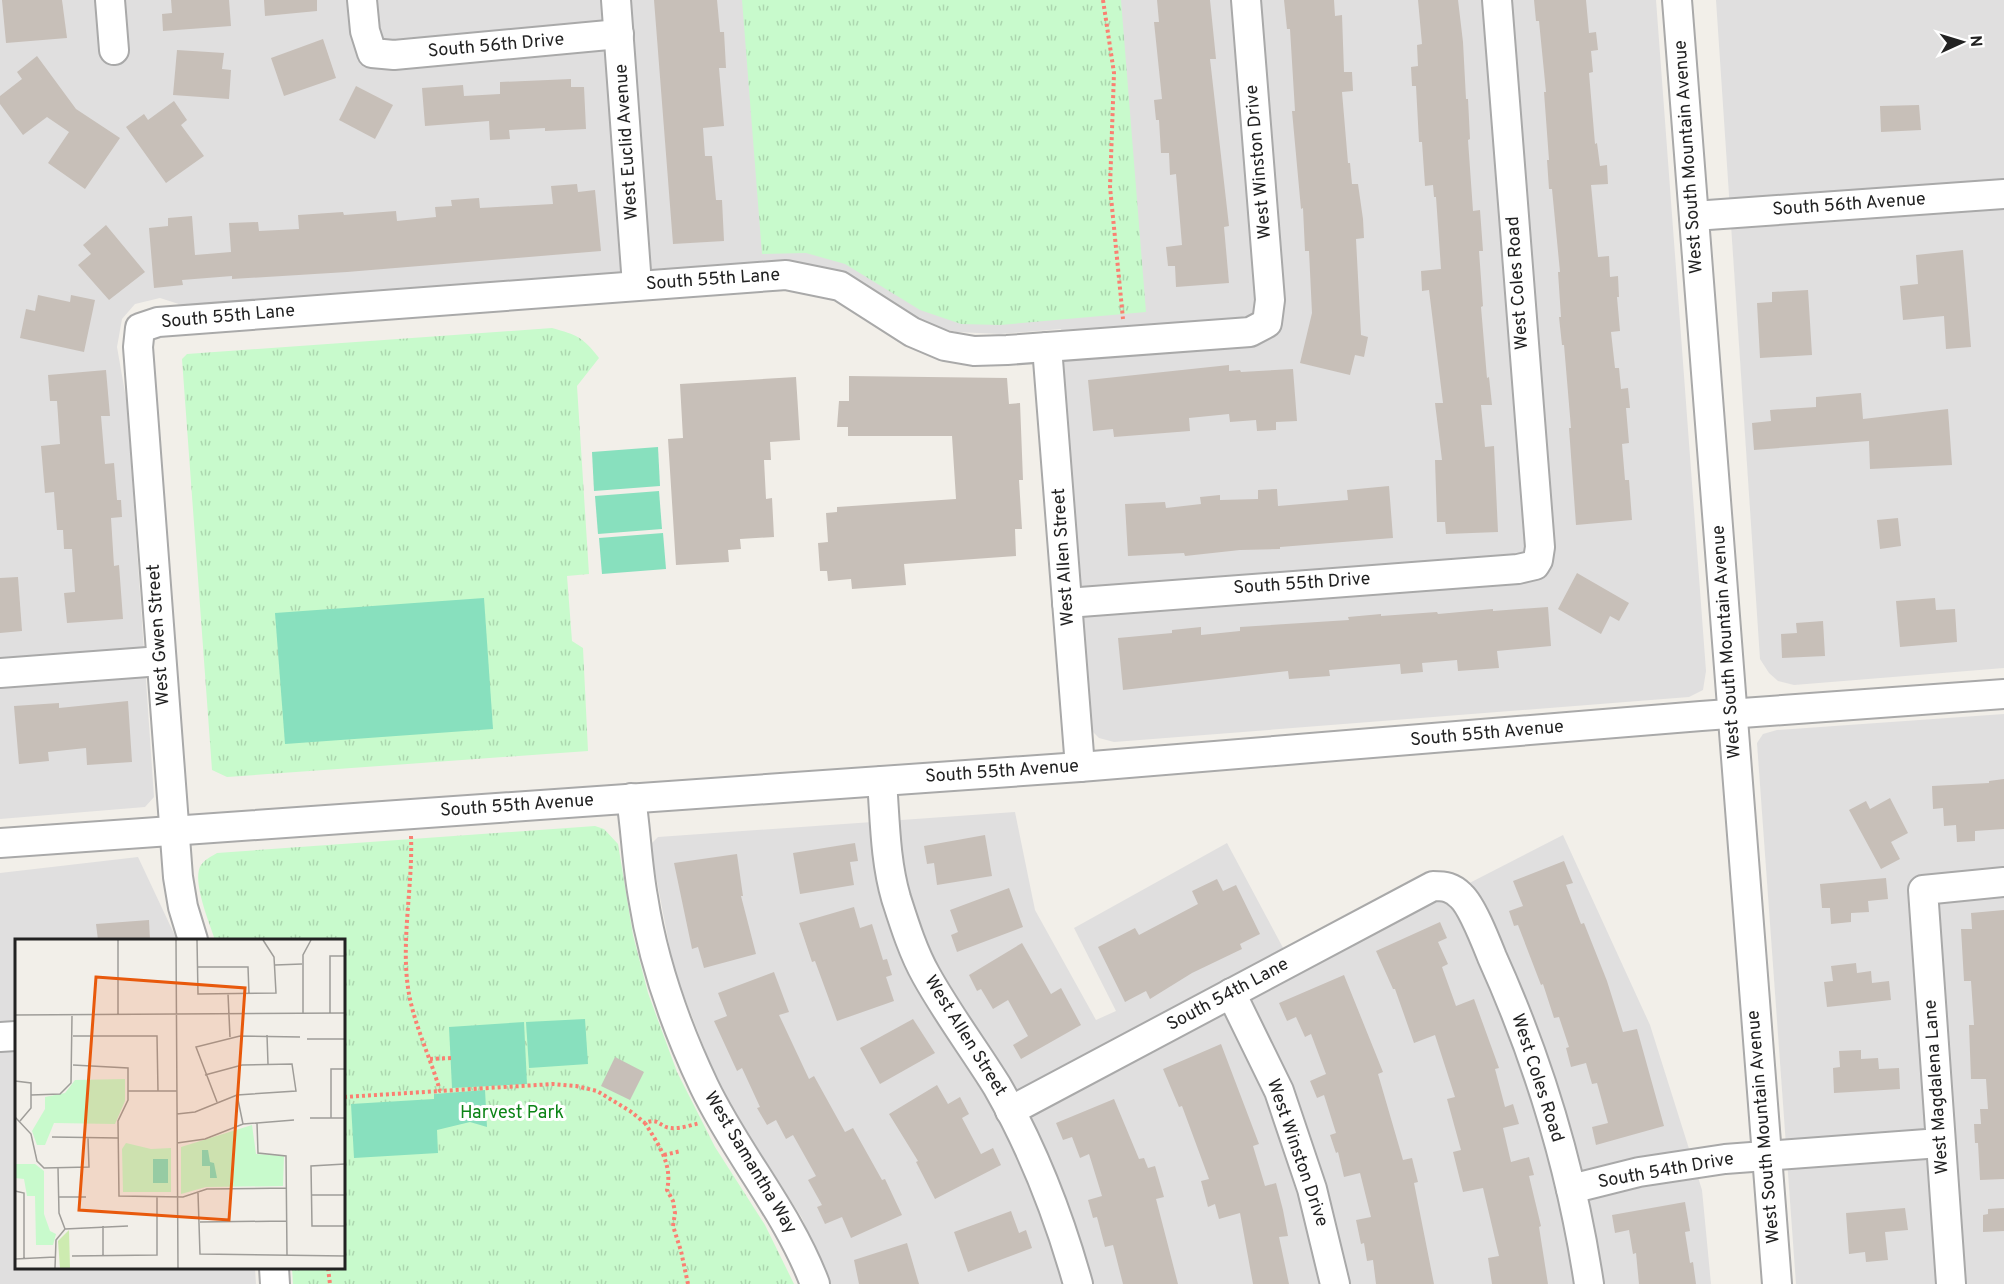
<svg xmlns="http://www.w3.org/2000/svg" width="2004" height="1284" viewBox="0 0 2004 1284" font-family="Overpass,sans-serif">
<defs>
<pattern id="park-tufts" width="24" height="20" patternUnits="userSpaceOnUse" patternTransform="scale(1.5)"><rect width="24" height="20" fill="#c8facc"/><path d="M3 7l-1-3M5 7V3M7 7l1-3M15 17l-1-3M17 17v-4M19 17l1-3" fill="none" stroke="#acd6af"/></pattern>
</defs>
<rect width="100%" height="100%" fill="#f2efe9"/>
<g fill="#e0dfdf">
<path d="M0 0H1656L1706 671 1703 690 1689 697 1114 742 1099 738 1091 730 1090 724 1061 329 1000 334 957 332 928 325 904 312 861 282 837 273 795 263 767 261 694 269 185 306 160 298 135 304 122 319 117 347 127 404 154 797 145 807 0 819Z"/>
<path d="M1716 0H2004V668L1794 685 1778 681 1769 673 1760 659Z"/>
<path d="M2004 714V1284H1796L1757 743 1763 734 1777 730Z"/>
<path d="M1015 812 1035 910 1096 1020 1116 1011 1074 928 1227 843 1296 972 1563 835 1650 1025 1702 1190 1711 1284H828L802 1218 721 1091 674 970 650 845 658 837Z"/>
<path d="M138 857 177 940H16V1268H255L256 1284H0V873Z"/>
</g>
<g fill="url(#park-tufts)">
<path d="M742 0H1121L1146 312 1000 325 961 324 920 310 845 264 806 253 762 254Z"/>
<path d="M552 328C577 335 583 337 599 358L577 386 589 574 567 576 572 641 583 648 588 751 227 777 212 770 182 359 187 354Z"/>
<path d="M595 826 604 829 618 844 633 935 648 993 677 1072 715 1147 765 1225 794 1284H293L292 1268H344V940H215C210 924 191 880 201 865 204 860 212 856 217 853Z"/>
</g>
<g fill="#88e0be">
<path d="M658 447 660 486 594 491 592 452Z"/>
<path d="M659 491 662 529 598 534 595 496Z"/>
<path d="M663 533 666 569 602 574 599 538Z"/>
<path d="M484 598 493 729 285 744 275 613Z"/>
<path d="M585 1019 588 1064 529 1068 526 1022Z"/>
<path d="M524 1022 527 1084 452 1088 449 1027Z"/>
<path d="M485 1090 487 1127 470 1122 437 1130 438 1153 354 1158 351 1104 434 1099V1094Z"/>
</g>
<g fill="#c7bfb8">
<path d="M2 0H62L67 38 6 43Z"/>
<path d="M171 0H229L231 26 163 31 162 14 172 13Z"/>
<path d="M264 0H317V11L265 16Z"/>
<path d="M654 0H717L720 32H724L726 68H719L724 126 703 128 705 156H712L716 200H722L724 241 673 244Z"/>
<path d="M1157 0H1210L1216 59H1210L1229 226 1224 227 1229 283 1176 287 1175 266H1168L1166 247 1182 245 1176 174 1170 175 1169 153H1161L1159 120H1156L1154 100 1162 99 1154 22H1159Z"/>
<path d="M1284 0H1334L1335 16 1342 15 1344 72H1352L1353 91 1342 92 1348 163H1350L1352 184H1358L1363 219 1364 238 1356 239 1361 335 1368 337 1364 357 1355 355 1350 375 1300 363 1312 313 1309 251H1305L1303 208 1301 209 1292 111H1295L1290 29H1287Z"/>
<path d="M1418 0H1458L1463 42 1466 99H1468L1470 139 1468 140 1473 211 1480 210 1483 251H1479L1483 306 1481 307 1487 378 1489 377 1492 405H1481L1485 447 1494 446 1498 532 1446 534 1445 522H1437L1435 460H1442L1435 403H1443L1429 290 1422 291 1421 271 1441 269 1436 197H1434L1433 185 1425 186 1422 142H1419L1416 86H1412L1411 67 1418 66 1417 45 1422 44Z"/>
<path d="M1534 0H1586L1589 33 1596 32 1598 50 1591 51 1593 72 1589 73 1595 144 1597 143 1600 166 1607 165 1608 184 1591 185 1598 257 1609 256 1610 277 1618 276 1619 297H1617L1620 331 1611 332 1615 368H1619L1621 389 1628 388 1630 408H1626L1629 443 1622 444 1625 480H1629L1632 520 1576 525 1569 428H1571L1564 345H1562L1559 317H1561L1558 272H1560L1552 189H1549L1547 160H1549L1544 92H1546L1539 21H1536Z"/>
<path d="M323 39 336 78 284 96 271 58Z"/>
<path d="M177 50 224 53 222 69 231 70 229 99 173 95Z"/>
<path d="M37 56 76 109 120 138 85 189 48 163 69 132 47 117 23 135 0 104V96L22 79 17 72Z"/>
<path d="M571 79V87H584L586 129 545 131V128L509 130 510 139 490 140 489 121 425 126 422 88 463 85 464 96 500 94V82Z"/>
<path d="M356 86 393 105 375 139 339 120Z"/>
<path d="M174 101 187 120 181 125 204 156 166 183 126 127 144 114 148 120Z"/>
<path d="M1919 105 1921 130 1881 132 1880 106Z"/>
<path d="M577 184 578 192 595 190 601 251 347 272 232 279V276L182 280 183 285 154 288 149 228 168 226V218L192 216 195 255 231 252 229 223 258 222 259 231 299 229 298 215 343 212 344 215 396 211 397 221 436 217 435 207 452 206 451 200 479 198 480 208 553 204 551 186Z"/>
<path d="M106 225 145 272 109 300 78 265 91 254 83 245Z"/>
<path d="M1963 250 1971 347 1946 349 1944 316 1903 320 1900 286 1918 284 1916 255Z"/>
<path d="M1808 290 1812 355 1760 358 1757 303 1772 302V292Z"/>
<path d="M38 295 70 302 71 295 95 300 84 352 20 338 26 309 35 311Z"/>
<path d="M1229 365V371L1240 370 1241 372 1293 369 1297 421 1276 422V430L1257 431 1256 420 1230 422 1229 414 1189 418 1190 431 1114 437 1113 429 1093 431 1088 380Z"/>
<path d="M106 370 110 416H101L105 464 114 463 117 500H121L122 517 111 518 114 566 119 565 123 619 67 623 64 593 75 592 72 549H64L63 530H57L54 492 45 493 41 446 60 444 57 401H50L48 375Z"/>
<path d="M849 376 1007 378 1009 404 1020 403 1023 480H1019L1022 529H1015L1016 556 904 564 906 585 852 589 851 579 828 581 827 571H820L818 543 828 542 826 513 837 512V507L956 499 952 436H848V427H837L839 401H849Z"/>
<path d="M796 377 800 440 770 442 771 460H764L766 499 772 498 774 537 740 539 741 549 728 550 729 562 676 565 668 439 683 438 680 384Z"/>
<path d="M1861 393 1863 419 1948 409 1952 465 1870 469 1869 441 1754 450 1752 423 1771 421 1770 410 1816 407V397Z"/>
<path d="M1389 486 1393 538 1280 547V549L1240 550 1185 556 1184 553 1128 556 1125 504 1165 502 1166 508 1201 504 1200 497 1220 495V500L1258 499V490L1277 489 1278 506 1348 500 1347 490Z"/>
<path d="M1898 518 1901 546 1880 549 1877 520Z"/>
<path d="M1577 573 1629 603 1619 621 1610 616 1601 634 1558 609Z"/>
<path d="M18 577 22 631 0 633V578Z"/>
<path d="M1935 598 1936 610 1955 609 1957 642 1900 647 1896 601Z"/>
<path d="M1548 607 1551 646 1497 651 1499 668 1458 671 1457 660 1422 663 1423 672 1401 674 1400 664 1329 670 1330 676 1289 679 1288 671 1123 690 1118 638 1172 633V630L1201 627V635L1240 631V627L1349 620 1348 617 1381 614V616L1437 612 1438 614 1493 609V611Z"/>
<path d="M1823 621 1825 656 1782 658 1781 634 1797 633 1796 623Z"/>
<path d="M128 701 132 762 87 765 86 748 48 752 49 761 19 764 14 706 59 703V708Z"/>
<path d="M2004 779V829L1975 831V841L1957 842 1956 825 1944 826 1943 808 1933 809 1932 786 1989 783V781Z"/>
<path d="M1890 798 1908 833 1891 842 1900 859 1881 869 1849 810 1866 801 1870 809Z"/>
<path d="M985 835 992 876 937 885 934 863 927 864 924 846Z"/>
<path d="M855 843 858 861 850 862 854 885 800 894 793 853Z"/>
<path d="M737 854 743 896H741L756 954 704 968 698 947 692 949 674 863Z"/>
<path d="M1564 861 1573 883 1566 885 1581 924 1584 923 1607 981 1623 1032 1637 1029 1664 1126 1596 1145 1592 1127 1608 1123 1597 1083 1592 1084 1586 1063 1571 1067 1566 1048 1569 1047 1559 1017 1554 1018 1543 984 1541 985 1518 925 1514 926 1509 911 1523 906 1513 881Z"/>
<path d="M1886 878 1888 899 1868 901 1869 912 1851 913V922L1831 924 1830 908H1822L1820 884Z"/>
<path d="M1217 879 1223 891 1236 885 1260 934 1240 944 1242 949 1192 973 1150 999 1146 991 1125 1002 1098 947 1135 928 1139 935 1198 904 1192 891Z"/>
<path d="M1009 888 1023 927 957 952 951 935 958 932 950 910Z"/>
<path d="M854 907 860 928 872 924 883 960 887 959 892 975 886 977 894 1001 837 1021 815 961 812 962 799 923Z"/>
<path d="M2004 910V1179L1980 1180 1978 1143H1975L1974 1124H1981L1980 1109H1988L1986 1079H1971L1969 1025H1974L1971 981H1964L1961 929H1972L1971 913Z"/>
<path d="M149 920 150 940H98L96 924Z"/>
<path d="M1440 922 1447 938 1438 942 1448 964 1442 967 1456 1006 1474 999 1499 1068 1495 1069 1505 1107 1513 1104 1519 1124 1503 1128 1511 1162 1529 1157 1534 1175 1529 1176 1541 1226 1539 1227 1548 1284H1492L1488 1258 1499 1256 1483 1188 1463 1192 1453 1152 1461 1150 1447 1099 1455 1097 1435 1035 1414 1043 1395 989H1393L1376 951Z"/>
<path d="M1022 943 1051 994 1061 988 1081 1025 1021 1059 1013 1045 1028 1036 1008 1000 993 1009 981 989 977 991 969 975Z"/>
<path d="M1856 963 1857 973 1871 971 1872 983 1889 981 1891 1000 1827 1007 1824 982 1833 981 1831 966Z"/>
<path d="M774 972 789 1012 779 1015 809 1079 814 1076 845 1132 853 1128 882 1180 885 1179 902 1215 851 1238 842 1217 825 1224 817 1207 822 1205 808 1180 816 1176 793 1135 786 1139 776 1120 767 1125 757 1108 760 1107 742 1068 737 1071 714 1021 727 1016 718 993Z"/>
<path d="M1344 975 1383 1072 1378 1074 1403 1160 1412 1158 1418 1182 1414 1183 1434 1284H1376L1373 1260 1367 1261 1364 1243 1361 1244 1356 1220 1371 1217 1360 1173 1344 1177 1338 1152 1336 1153 1330 1135 1336 1133 1324 1095 1317 1098 1310 1081 1326 1074 1311 1034 1305 1037 1296 1017 1287 1021 1279 1003Z"/>
<path d="M913 1019 935 1053 880 1084 860 1048Z"/>
<path d="M1221 1044 1259 1144 1253 1146 1265 1186 1276 1183 1283 1210 1288 1236 1279 1237 1289 1284H1253L1240 1213 1219 1219 1215 1204 1208 1207 1201 1181 1209 1179 1182 1106 1179 1107 1163 1069Z"/>
<path d="M1861 1050V1059L1878 1058 1879 1069 1899 1068 1900 1089 1834 1093 1833 1068 1840 1067 1839 1051Z"/>
<path d="M615 1057 644 1072 630 1100 601 1086Z"/>
<path d="M937 1085 948 1104 960 1097 969 1114 962 1118 981 1154 993 1148 1001 1165 935 1199 916 1162 918 1161 889 1114Z"/>
<path d="M1114 1099 1139 1159 1144 1158 1148 1168 1155 1166 1164 1197 1156 1199 1178 1284H1123L1113 1245 1105 1247 1097 1217 1093 1218 1088 1200 1102 1196 1089 1154 1080 1158 1072 1137 1063 1140 1056 1123Z"/>
<path d="M1685 1202 1690 1231 1685 1232 1690 1263 1693 1262 1696 1284H1639L1636 1253 1633 1254 1629 1230 1615 1233 1612 1215Z"/>
<path d="M1905 1208 1908 1230 1885 1232 1888 1260 1866 1262 1865 1252 1849 1254 1846 1213Z"/>
<path d="M2004 1208V1231L1983 1232V1215L1988 1214V1209Z"/>
<path d="M1011 1211 1019 1233 1026 1230 1032 1248 968 1272 954 1232Z"/>
<path d="M907 1243 919 1284H859L854 1260Z"/>
</g>
<g fill="none" stroke-linecap="round" stroke-linejoin="round">
<g stroke="#a9a9a9" stroke-width="32">
<g id="minor">
<path d="M110 0 114 50"/>
<path d="M362 0 365 31 372 53 394 55 619 34"/>
<path d="M616 0 637 285"/>
<path d="M1677 0 1777 1284"/>
<path d="M1694 216 2004 194"/>
<path d="M1047 347 1080 767"/>
<path d="M1067 603 1518 569 1535 565 1538 560 1540 547 1497 0"/>
<path d="M0 673 161 661"/>
<path d="M882 781C885 820 885 860 896 898 904 923 913 952 926 975 947 1013 974 1049 997 1086 1032 1147 1059 1216 1078 1284"/>
<path d="M631 798C636 831 637 864 643 897 653 962 676 1027 704 1086 737 1155 788 1212 815 1284"/>
<path d="M0 843 1080 767 1701 716 2004 694"/>
<path d="M193 940 183 907 178 877 138 347 140 328 158 322 786 275 840 286 912 332 945 346 974 351 1007 350 1250 332 1267 323 1270 300 1246 0"/>
<path d="M1231 993 1279 1091 1312 1189 1335 1284"/>
<path d="M0 1037 16 1036"/>
<path d="M1010 1111 1433 886C1445 886 1452 887 1461 896 1472 906 1486 942 1492 957 1539 1061 1572 1171 1589 1284"/>
<path d="M1571 1189 1639 1172 1725 1159 1940 1143"/>
<path d="M274 1268 275 1284"/>
<path d="M1951 1284 1923 890 2004 882"/>
</g>
</g>
<g stroke="#fa8072" stroke-width="4" stroke-dasharray="3 3" stroke-linecap="butt">
<path d="M1103 0 1114 73 1110 187 1123 319"/>
<path d="M411 836C413 887 400 944 409 994 415 1027 431 1059 440 1091L553 1084 576 1086 597 1091 630 1111 645 1123"/>
<path d="M430 1059 451 1058"/>
<path d="M344 1097 440 1091"/>
<path d="M664 1155 681 1151"/>
<path d="M328 1268 330 1284"/>
<path d="M688 1284 681 1251 673 1226 675 1213 673 1201 667 1190C673 1164 658 1144 645 1123 659 1117 659 1127 671 1128 680 1129 691 1125 700 1123"/>
</g>
<use href="#minor" stroke="#fff" stroke-width="28"/>
</g>
<g text-anchor="middle" dominant-baseline="central" stroke-width="6" stroke-linejoin="round" paint-order="stroke">
<g font-size="18" fill="#222" stroke="#fff">
<text transform="translate(496 46) rotate(-5)">South 56th Drive</text>
<text transform="translate(627 142) rotate(-94)">West Euclid Avenue</text>
<text transform="translate(1689 157) rotate(-94)">West South Mountain Avenue</text>
<text transform="translate(1259 162) rotate(-95)">West Winston Drive</text>
<text transform="translate(1849 205) rotate(-4)">South 56th Avenue</text>
<text transform="translate(713 280) rotate(-4)">South 55th Lane</text>
<text transform="translate(1518 283) rotate(-94)">West Coles Road</text>
<text transform="translate(228 317) rotate(-5)">South 55th Lane</text>
<text transform="translate(1064 557) rotate(-94)">West Allen Street</text>
<text transform="translate(1302 584) rotate(-4)">South 55th Drive</text>
<text transform="translate(159 635) rotate(-94)">West Gwen Street</text>
<text transform="translate(1727 642) rotate(-94)">West South Mountain Avenue</text>
<text transform="translate(1487 734) rotate(-5)">South 55th Avenue</text>
<text transform="translate(1002 772) rotate(-4)">South 55th Avenue</text>
<text transform="translate(517 806) rotate(-4)">South 55th Avenue</text>
<text transform="translate(1228 995) rotate(-28)">South 54th Lane</text>
<text transform="translate(965 1036) rotate(58)">West Allen Street</text>
<text transform="translate(1537 1078) rotate(72)">West Coles Road</text>
<text transform="translate(1937 1087) rotate(-94)">West Magdalena Lane</text>
<text transform="translate(1764 1127) rotate(-95)">West South Mountain Avenue</text>
<text transform="translate(1297 1153) rotate(71)">West Winston Drive</text>
<text transform="translate(750 1163) rotate(59)">West Samantha Way</text>
<text transform="translate(1666 1171) rotate(-10)">South 54th Drive</text>
</g>
<g font-size="18" fill="#0c8416" stroke="#fff">
<text x="512" y="1113">Harvest Park</text>
</g>
</g>
<g transform="translate(15 939)">
<rect width="330" height="330" fill="#f2efe9"/>
<path d="M54 291 55 329H45L43 302Z" fill="#cdebb0"/>
<path d="M110 140V162L100 185 39 184 30 206H22L17 192 30 170V158L50 154 60 141ZM237 186 241 215 269 217 268 247 191 248 166 255V208ZM111 204 136 210 156 209V253H108L107 210ZM0 225H20L29 232V275L35 292 41 295 38 306H21L20 257H12L9 240 0 239Z" fill="#c8facc"/>
<path d="M187 211H193L195 223 199 224 202 239H195V227H187ZM138 220H153V244H138Z" fill="#88e0be"/>
<path fill="none" stroke="#9f9d99" stroke-width="1.5" d="M103 1V76M161 1 163 329M182 1 183 55 261 54 259 18 248 1M260 26 287 25M183 28H233L234 55M213 55 215 98M288 74V16L296 1M315 74V17H330M0 76 330 74M252 96 253 125M58 97H142L143 152M292 100H330M58 126 113 129V161L103 182 104 257 168 258 192 250 272 249M0 142 16 144V169L5 182M113 152H162M16 156 45 155 56 144 57 77M222 156 228 185M202 163 181 108 225 97 285 98M162 175 180 173 222 156 281 152 277 125 227 126 190 136M0 178 16 195 22 222 29 229 74 228 73 199M295 179H330M316 179V130H330M242 184 243 214 271 217 272 316M37 198 103 199M162 204 190 200 228 185 279 181M330 225 296 227 297 287H330M43 229 44 274 50 290M0 252 9 254V319M183 254 185 315 330 317M296 256H330M43 258H71M185 283 272 282M88 287V317M57 317 142 316V258M0 320 40 318M40 329 41 301 50 290 113 287"/>
<path fill="#e8590c" fill-opacity="0.15" stroke="#e8590c" stroke-width="3" d="M81 38 230 49 214 281 64 271Z"/>
<rect width="330" height="330" fill="none" stroke="#222" stroke-width="3"/>
</g>
<g transform="translate(1962 42) rotate(86)" stroke="#ffffff" stroke-width="4.5" paint-order="stroke">
<path d="M0-4.5L10 22L0 15L-10 22Z" fill="#222222"/>
<text y="-9" font-size="16" font-weight="bold" text-anchor="middle" fill="#222222">N</text>
</g>
</svg>
